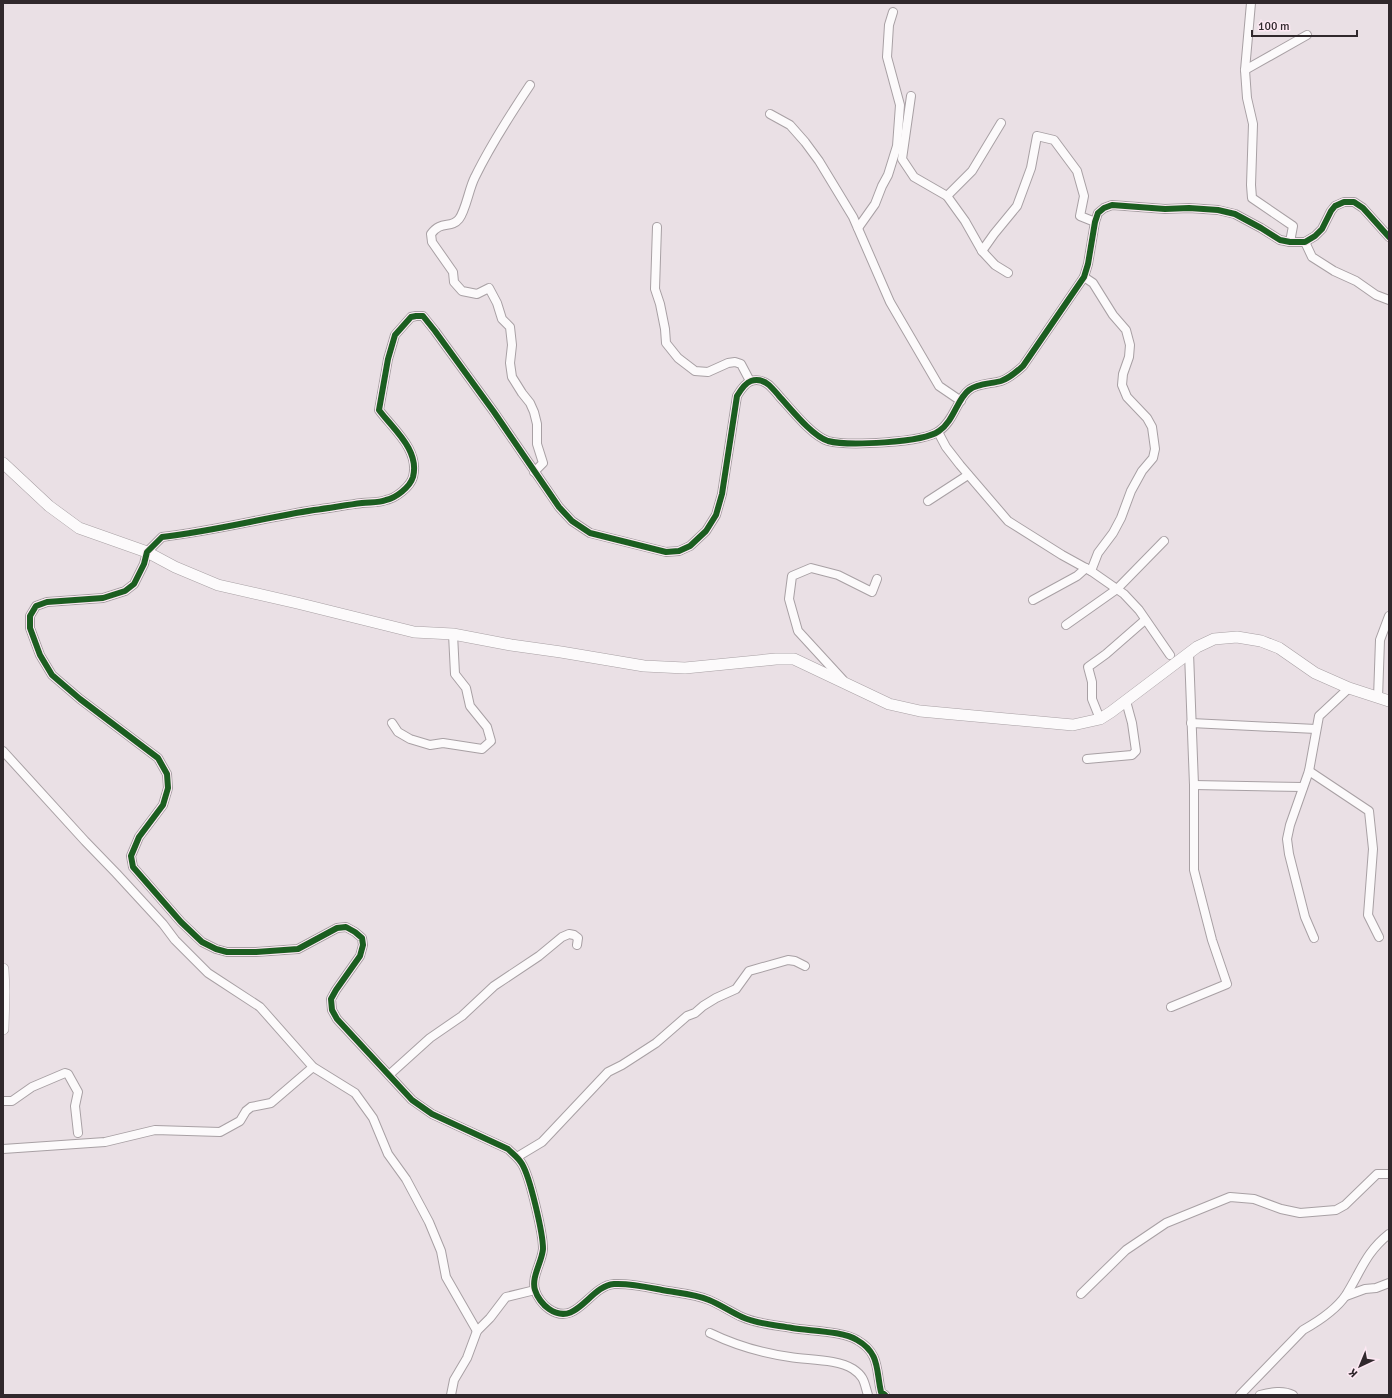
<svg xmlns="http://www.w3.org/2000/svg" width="1392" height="1398" viewBox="0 0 1392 1398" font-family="Signika,sans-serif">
<rect width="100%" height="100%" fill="#eae0e5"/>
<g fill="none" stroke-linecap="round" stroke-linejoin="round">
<g stroke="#a8a0a4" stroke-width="10">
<g id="street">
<path d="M1251 3 1245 70 1247 98 1253 124 1251 185 1252 198 1293 226 1290 242"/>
<path d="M1245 70 1307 35"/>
<path d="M530 85C510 115 491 144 475 177 469 188 466 210 459 219 451 229 441 220 431 234L432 242 453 272 454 282 462 291 477 294 489 288 497 303 502 319 510 327 512 345 510 363 512 377 522 393 530 403 534 412 537 424V444L543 463 534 472"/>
<path d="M911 96 902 159 914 177 947 196"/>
<path d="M770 114 790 125 805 142 819 161 853 217 890 302 939 386 961 401"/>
<path d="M1001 123 972 171 947 196 965 221 982 251 994 234 1017 206 1031 168 1037 136 1054 140 1077 171 1084 196 1080 216 1095 222"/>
<path d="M657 227 655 289 660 304 665 329 666 343 678 358 695 371 708 372 728 363 735 362 741 364 750 381"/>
<path d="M858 228 875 204 882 186 888 175 897 146 900 105 887 57 889 25 893 12"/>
<path d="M1305 242 1312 257 1334 271 1356 281 1376 295 1389 300"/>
<path d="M982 251 995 265 1008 273"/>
<path d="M1084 277 1093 283 1113 315 1126 330 1130 345 1129 357 1123 374 1122 385 1127 397 1147 418 1152 427 1155 449 1153 458 1142 471 1131 491 1121 518 1113 533 1098 553 1091 571"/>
<path d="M938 432 946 447 960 465 1008 521 1062 555 1091 571 1124 594 1139 610 1170 655"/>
<path d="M928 501 968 475"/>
<path d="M1033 600 1077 576 1086 568"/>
<path d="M1066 625 1117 589 1164 541"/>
<path d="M843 680 798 631 789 599 792 576 811 568 838 575 872 592 877 579"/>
<path d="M1378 698 1380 640 1389 616"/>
<path d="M1100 719 1092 699V682L1088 667 1106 654 1145 620"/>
<path d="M392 723 398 732 410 739 430 745 443 743 482 749 491 741 487 727 470 706 466 688 455 674 453 634"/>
<path d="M1191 723 1316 729"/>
<path d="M3 751 85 841 116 873 163 924 175 940 208 973 260 1007 313 1067 355 1093 373 1118 388 1154 406 1179 429 1222 441 1251 446 1277 477 1331"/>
<path d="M1087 759 1132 755 1136 751 1132 723 1126 701"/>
<path d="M1309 771 1369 811 1373 849 1368 915 1379 937"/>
<path d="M1194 785 1303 787"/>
<path d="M1314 938 1305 917 1289 854 1287 839 1290 825 1309 771 1319 716 1349 688"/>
<path d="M1171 1007 1227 984 1212 940 1194 870V785L1189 653"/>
<path d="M389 1075 430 1038 462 1016 494 986 539 956 562 937 569 934 574 935 578 938 577 945"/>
<path d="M3 1101H12L32 1087 65 1073 68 1074 78 1092 75 1106 78 1133"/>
<path d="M3 1149 105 1142 155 1130 220 1132 240 1121 246 1111 251 1107 271 1103 313 1067"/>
<path d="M517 1157 542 1142 608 1072 622 1065 656 1043 687 1016 695 1013 703 1006 716 998 736 989 749 971 788 960 795 961 805 966"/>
<path d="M1081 1294 1126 1250 1166 1223 1230 1197 1254 1199 1281 1209 1300 1213 1336 1210 1345 1205 1377 1174H1389"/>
<path d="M1346 1296 1365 1289 1376 1288 1389 1283"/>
<path d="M710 1333C737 1346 761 1353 790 1357 808 1360 838 1359 853 1369 865 1377 864 1383 868 1395"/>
<path d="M451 1395 454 1380 467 1358 477 1331 490 1318 506 1297 535 1290"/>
<path d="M885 1395 881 1392C876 1370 880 1353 857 1340 843 1331 809 1331 792 1328 775 1325 757 1324 742 1317 731 1312 721 1305 709 1300 695 1294 678 1293 662 1290 647 1287 630 1283 614 1284 589 1286 577 1328 549 1309 543 1305 537 1297 535 1290 531 1277 542 1262 543 1249 543 1233 530 1177 522 1164 519 1158 513 1154 508 1149L432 1114 412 1100 337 1019 332 1010 331 999 336 990 360 956 363 945 362 938 355 932 346 927 337 928 298 949 256 952H227L216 949 202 942 181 922 133 867 131 856 139 837 163 805 168 788 167 774 158 758 80 699 52 675 40 655 30 628V616L36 606 47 602 103 598 125 591 134 584 144 564 147 552 162 537C214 531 263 518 314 510 330 508 346 505 362 503 370 502 379 503 386 500 396 498 410 487 413 477 420 450 393 429 379 410L388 359 395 335 411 317 416 316H423L435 331 494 412 559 507 572 521 590 533 666 552 679 551 690 546 706 531 716 515 722 494 737 396C740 391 745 383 751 381 757 379 764 381 769 385 772 388 776 392 779 396 791 409 812 436 828 441 847 446 923 443 939 431 954 421 957 399 969 390 978 383 991 384 1001 381 1010 378 1016 372 1023 366L1084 277 1088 264 1095 222 1098 213 1104 208 1112 205 1165 209 1189 208 1218 210 1235 214 1261 228 1280 240 1290 242H1305L1315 236 1322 229 1331 211 1335 206 1344 202H1354L1363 208 1389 237"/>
<path d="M1240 1395 1303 1330C1319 1321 1336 1310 1346 1295 1361 1271 1366 1252 1389 1234"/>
<path d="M1260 1395C1272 1392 1283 1390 1293 1395"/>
</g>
</g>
<g stroke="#a8a0a4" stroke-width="12">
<g id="secondary">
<path d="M3 463 49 506 79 528 147 552 175 567 218 585 297 603 414 632 453 634 511 645 561 652 644 666 685 668 776 659H794L889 704 920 711 1073 725 1100 719 1111 712 1197 647 1214 639 1237 637 1261 641 1279 648 1315 673 1349 688 1389 701"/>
<path d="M3 969 4 991 3 1029"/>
</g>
</g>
<use href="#street" stroke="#fcfafb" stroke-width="8"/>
<use href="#secondary" stroke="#fcfafb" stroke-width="11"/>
<g stroke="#fde8f3" stroke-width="8">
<path id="cycleway" d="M885 1395 881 1392C876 1370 880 1353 857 1340 843 1331 809 1331 792 1328 775 1325 757 1324 742 1317 731 1312 721 1305 709 1300 695 1294 678 1293 662 1290 647 1287 630 1283 614 1284 589 1286 577 1328 549 1309 543 1305 537 1297 535 1290 531 1277 542 1262 543 1249 543 1233 530 1177 522 1164 519 1158 513 1154 508 1149L432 1114 412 1100 337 1019 332 1010 331 999 336 990 360 956 363 945 362 938 355 932 346 927 337 928 298 949 256 952H227L216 949 202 942 181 922 133 867 131 856 139 837 163 805 168 788 167 774 158 758 80 699 52 675 40 655 30 628V616L36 606 47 602 103 598 125 591 134 584 144 564 147 552 162 537C214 531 263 518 314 510 330 508 346 505 362 503 370 502 379 503 386 500 396 498 410 487 413 477 420 450 393 429 379 410L388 359 395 335 411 317 416 316H423L435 331 494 412 559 507 572 521 590 533 666 552 679 551 690 546 706 531 716 515 722 494 737 396C740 391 745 383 751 381 757 379 764 381 769 385 772 388 776 392 779 396 791 409 812 436 828 441 847 446 923 443 939 431 954 421 957 399 969 390 978 383 991 384 1001 381 1010 378 1016 372 1023 366L1084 277 1088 264 1095 222 1098 213 1104 208 1112 205 1165 209 1189 208 1218 210 1235 214 1261 228 1280 240 1290 242H1305L1315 236 1322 229 1331 211 1335 206 1344 202H1354L1363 208 1389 237"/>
</g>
<use href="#cycleway" stroke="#1b5e20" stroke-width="6"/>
</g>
<rect width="1392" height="1398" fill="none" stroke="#30282c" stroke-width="8"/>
<g transform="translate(1360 1366) rotate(224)" stroke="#fde8f3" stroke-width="3" paint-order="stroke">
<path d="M0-3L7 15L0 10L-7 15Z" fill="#30282c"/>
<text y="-6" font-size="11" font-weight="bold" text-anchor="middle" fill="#30282c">K</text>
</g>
<path d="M1252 30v6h105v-6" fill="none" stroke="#30282c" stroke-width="2"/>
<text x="1258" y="30" font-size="12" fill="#30282c" stroke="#fde8f3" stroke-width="3" paint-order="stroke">100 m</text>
</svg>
